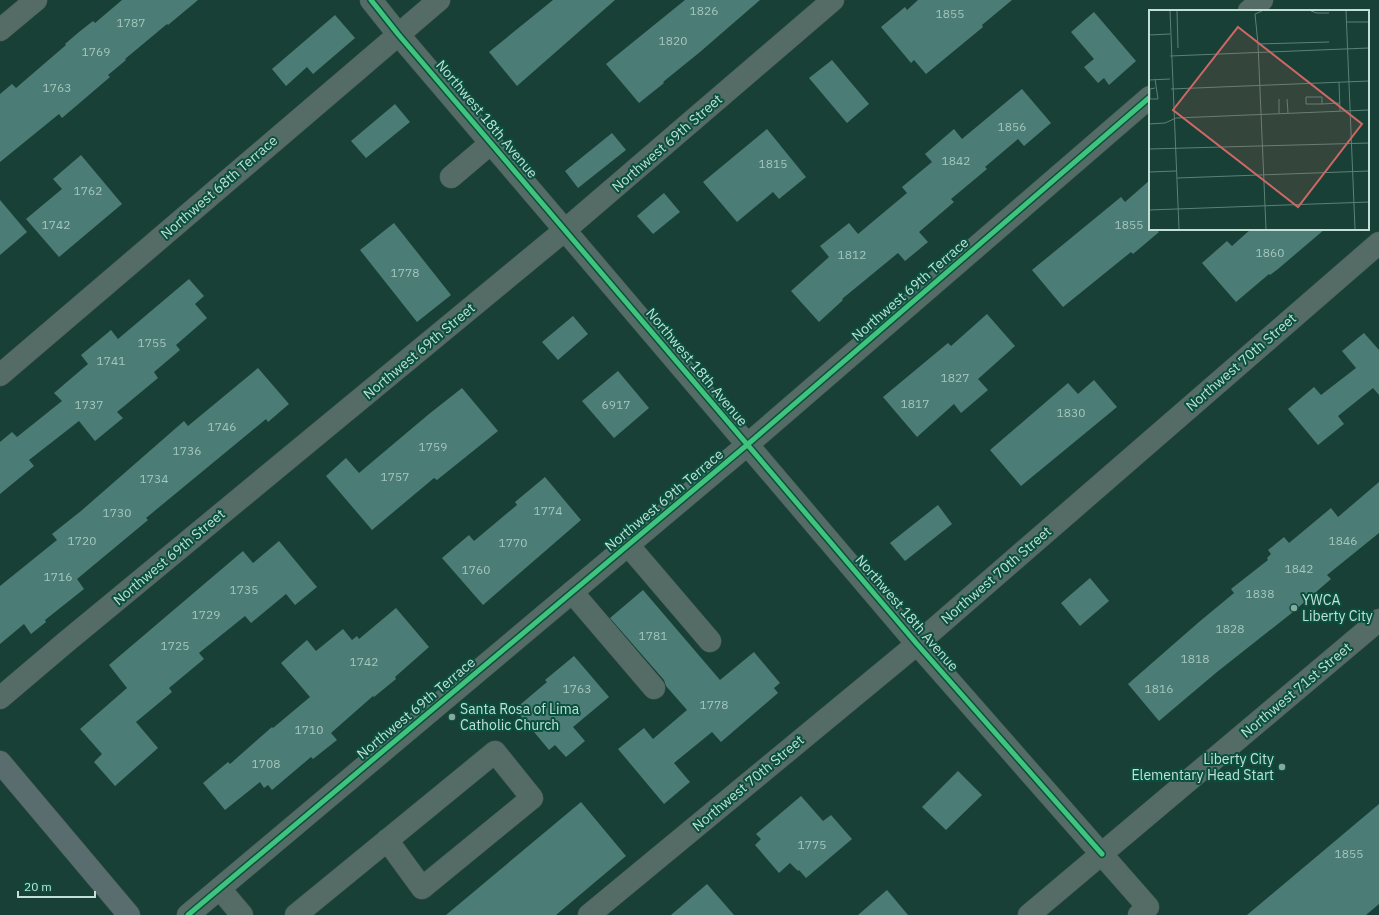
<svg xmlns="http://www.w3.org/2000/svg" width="1379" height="915" font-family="'IBM Plex Sans',sans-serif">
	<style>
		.building { fill: #4c7c76 }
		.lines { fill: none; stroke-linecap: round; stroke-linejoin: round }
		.minor-casing { stroke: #3f5a52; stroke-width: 23 }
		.major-casing { stroke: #3f5a52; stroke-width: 23 }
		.minor { stroke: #546c65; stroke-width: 22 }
		.major { stroke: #5a6d6e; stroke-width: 22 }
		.cycleway-casing { stroke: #09503e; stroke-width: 8 }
		.cycleway { stroke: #40c37c; stroke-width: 5 }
		.poi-dot { fill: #87a89d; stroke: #09503e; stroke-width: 1.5 }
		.labels { text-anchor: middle; stroke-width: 4; stroke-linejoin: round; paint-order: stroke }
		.number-label { font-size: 12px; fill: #a4c7bd }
		.street-label { font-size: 14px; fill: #c2e0d5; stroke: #09503e }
		.poi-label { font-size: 14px; fill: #c2e0d5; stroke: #09503e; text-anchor: start }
		.inset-road { fill: none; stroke: #5d8076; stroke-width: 1 }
		.view { fill: #cf6865; fill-opacity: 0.15; stroke: #cf6865; stroke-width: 2 }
		.inset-edge { fill: none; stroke: #c2e0d5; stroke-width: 2 }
	</style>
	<rect width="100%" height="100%" fill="#194036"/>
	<!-- building -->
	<g class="building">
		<polygon points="122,0 198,0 168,25 167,24 125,59 126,60 108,75 110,77 62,118 59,114 0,162 0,94 12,84 16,88 66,45 65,44 79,32 93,21 95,23"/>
		<polygon points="553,0 615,0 517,86 489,52"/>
		<polygon points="685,0 760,0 700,52 663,82 664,83 639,103 606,64"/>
		<polygon points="918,0 1012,0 982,25 983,27 926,74 914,60 911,63 881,27 905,7 907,10"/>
		<polygon points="1094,12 1136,61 1109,85 1104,78 1098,83 1084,67 1094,59 1071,32"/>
		<polygon points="335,15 355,38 313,74 307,67 286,86 272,69"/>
		<polygon points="832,60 869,104 847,123 809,78"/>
		<polygon points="1022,89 1051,123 1024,146 1018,139 985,167 987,169 951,199 954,202 919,232 928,242 905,261 898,253 842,299 843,300 819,322 791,291 829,257 820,246 849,223 858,234 907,193 902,187 932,162 925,154 954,129 962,139"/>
		<polygon points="395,104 410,122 366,158 351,141"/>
		<polygon points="767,129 806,177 779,199 773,192 737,222 703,182"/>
		<polygon points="612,133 626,150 578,188 565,171"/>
		<polygon points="81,155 122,204 59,257 26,219 62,189 53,179"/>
		<polygon points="1150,180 1150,229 1156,229 1159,232 1133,254 1131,252 1063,307 1032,270 1121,197 1125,202"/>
		<polygon points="664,193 680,212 653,234 637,216"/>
		<polygon points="0,200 27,232 0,255"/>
		<polygon points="394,223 451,295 417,322 360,250"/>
		<polygon points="1251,229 1325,229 1278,269 1270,275 1269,274 1236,302 1202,263 1227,241 1232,246"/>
		<polygon points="189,279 204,296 195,304 207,318 176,345 180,350 154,372 158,378 117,412 123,418 95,441 79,421 29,460 34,466 0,494 0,442 12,432 17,437 62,401 54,393 88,364 81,355 111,330 118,339"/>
		<polygon points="987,314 1015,346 978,379 988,390 961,413 954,404 917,437 883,397 948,343 951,346"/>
		<polygon points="573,316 588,334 558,360 542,342"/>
		<polygon points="1364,333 1379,350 1379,395 1373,388 1338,416 1344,424 1318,445 1288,409 1314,387 1321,395 1356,368 1342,351"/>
		<polygon points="258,368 289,404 268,422 266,419 146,518 148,520 77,579 84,589 45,620 46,622 31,634 24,624 0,644 0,586 57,540 52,534 81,511 184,421 188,426"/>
		<polygon points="618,371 649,408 614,438 582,401"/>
		<polygon points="1094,380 1117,407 1021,486 990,450 1068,383 1078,394"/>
		<polygon points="462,388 498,431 437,480 434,478 372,530 326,476 346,458 359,473 429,414"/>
		<polygon points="545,477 581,520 483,605 442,558 469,535 474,541 517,505 515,502"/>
		<polygon points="1379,482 1379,533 1327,575 1331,579 1293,612 1217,672 1159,721 1128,684 1199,622 1234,593 1231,589 1268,560 1267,558 1271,554 1268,550 1284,537 1289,543 1331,508 1338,517"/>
		<polygon points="938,505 952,524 905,561 890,543"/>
		<polygon points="279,541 317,587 295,605 286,594 251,623 245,616 199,653 204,659 169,688 172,692 136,722 158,748 115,786 94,762 102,754 80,729 127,688 109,665 243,551 253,563"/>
		<polygon points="1090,578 1109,601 1080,626 1061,603"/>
		<polygon points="643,590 720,680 754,652 780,683 774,688 778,693 721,742 712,732 674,763 690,782 664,804 618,749 644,728 653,739 687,710 666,686 664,680 610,618"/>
		<polygon points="396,608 429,647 395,677 396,679 374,697 373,696 331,733 337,740 313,759 311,757 272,790 268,785 264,788 260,782 225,810 203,783 228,762 230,764 272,727 273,728 310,697 281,663 307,640 316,651 343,629 352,640 357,636 359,639"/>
		<polygon points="574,656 609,697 573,727 585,741 566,757 555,745 549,750 515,709 547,682 545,680"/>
		<polygon points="958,771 982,795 946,830 922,807"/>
		<polygon points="801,796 823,821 831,815 852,839 806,878 799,870 798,871 790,863 779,873 755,845 761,839 756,834"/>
		<polygon points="581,802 626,856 556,915 446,915"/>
		<polygon points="1379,804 1379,904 1366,915 1247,915"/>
		<polygon points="707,884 734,915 671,915"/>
		<polygon points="887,890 908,915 858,915"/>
	</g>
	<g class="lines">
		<!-- minor casing -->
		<g class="minor-casing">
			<g id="minor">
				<polyline points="371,0 398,34 917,644 1148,907 1139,915"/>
				<polyline points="1249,11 1262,0"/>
				<polyline points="0,30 36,0"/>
				<polyline points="451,177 491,143"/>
				<polyline points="0,375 439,0"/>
				<polyline points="628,545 710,641"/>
				<polyline points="572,592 654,688"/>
				<polyline points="0,698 66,642 565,230 833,0"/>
				<polyline points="220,889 242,915"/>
				<polyline points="188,915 747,445 1150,97"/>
				<polyline points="296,915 495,752 532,798 422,888 387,840"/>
				<polyline points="589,915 917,644 1379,243"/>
				<polyline points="1029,915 1379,620"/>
			</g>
		</g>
		<!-- major casing -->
		<g class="major-casing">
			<polyline id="major" points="0,762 129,915"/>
		</g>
		<!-- minor -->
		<use href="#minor" class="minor"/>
		<!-- major -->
		<use href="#major" class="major"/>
		<!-- cycleway casing -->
		<g class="cycleway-casing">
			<g id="cycleway">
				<polyline points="371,0 398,34 917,644 1102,854"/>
				<polyline points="188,915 747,445 1150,97"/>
			</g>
		</g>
		<!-- cycleway -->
		<use href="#cycleway" class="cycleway"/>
	</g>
	<!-- markers -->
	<g class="poi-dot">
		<circle cx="1294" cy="608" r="4"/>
		<circle cx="452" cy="717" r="4"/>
		<circle cx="1282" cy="767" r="4"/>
	</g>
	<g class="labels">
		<!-- number labels -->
		<g class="number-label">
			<text x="704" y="15">1826</text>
			<text x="950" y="18">1855</text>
			<text x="131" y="27">1787</text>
			<text x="673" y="45">1820</text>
			<text x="96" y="56">1769</text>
			<text x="57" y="92">1763</text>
			<text x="1012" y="131">1856</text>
			<text x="956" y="165">1842</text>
			<text x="773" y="168">1815</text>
			<text x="88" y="195">1762</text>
			<text x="56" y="229">1742</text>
			<text x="1129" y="229">1855</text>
			<text x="1270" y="257">1860</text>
			<text x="852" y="259">1812</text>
			<text x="405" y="277">1778</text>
			<text x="152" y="347">1755</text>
			<text x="111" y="365">1741</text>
			<text x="955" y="382">1827</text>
			<text x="915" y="408">1817</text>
			<text x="89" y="409">1737</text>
			<text x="616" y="409">6917</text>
			<text x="1071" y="417">1830</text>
			<text x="222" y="431">1746</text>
			<text x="433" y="451">1759</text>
			<text x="187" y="455">1736</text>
			<text x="395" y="481">1757</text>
			<text x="154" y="483">1734</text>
			<text x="548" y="515">1774</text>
			<text x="117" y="517">1730</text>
			<text x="82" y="545">1720</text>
			<text x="1343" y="545">1846</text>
			<text x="513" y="547">1770</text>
			<text x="1299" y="573">1842</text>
			<text x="476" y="574">1760</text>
			<text x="58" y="581">1716</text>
			<text x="244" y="594">1735</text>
			<text x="1260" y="598">1838</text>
			<text x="206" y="619">1729</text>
			<text x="1230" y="633">1828</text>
			<text x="653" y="640">1781</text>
			<text x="175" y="650">1725</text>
			<text x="1195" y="663">1818</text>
			<text x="364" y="666">1742</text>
			<text x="577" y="693">1763</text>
			<text x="1159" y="693">1816</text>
			<text x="714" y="709">1778</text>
			<text x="309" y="734">1710</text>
			<text x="266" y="768">1708</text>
			<text x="812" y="849">1775</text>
			<text x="1349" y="858">1855</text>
		</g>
		<!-- street labels -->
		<g class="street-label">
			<text transform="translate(487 119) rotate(50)" y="5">Northwest 18th Avenue</text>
			<text transform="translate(667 143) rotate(-41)" y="5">Northwest 69th Street</text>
			<text transform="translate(219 187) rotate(-41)" y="5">Northwest 68th Terrace</text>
			<text transform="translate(910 289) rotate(-41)" y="5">Northwest 69th Terrace</text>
			<text transform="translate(419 351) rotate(-40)" y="5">Northwest 69th Street</text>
			<text transform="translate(1241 362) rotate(-41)" y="5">Northwest 70th Street</text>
			<text transform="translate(697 367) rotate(50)" y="5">Northwest 18th Avenue</text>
			<text transform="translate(664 500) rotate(-40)" y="5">Northwest 69th Terrace</text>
			<text transform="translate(169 557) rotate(-40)" y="5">Northwest 69th Street</text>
			<text transform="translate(996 575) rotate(-41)" y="5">Northwest 70th Street</text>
			<text transform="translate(907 613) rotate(49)" y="5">Northwest 18th Avenue</text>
			<text transform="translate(1296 690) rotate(-40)" y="5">Northwest 71st Street</text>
			<text transform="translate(416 708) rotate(-40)" y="5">Northwest 69th Terrace</text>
			<text transform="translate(748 783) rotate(-40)" y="5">Northwest 70th Street</text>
		</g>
		<!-- poi labels -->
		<g class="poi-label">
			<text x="1302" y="605">YWCA<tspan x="1302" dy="16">Liberty City</tspan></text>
			<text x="460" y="714">Santa Rosa of Lima<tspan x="460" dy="16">Catholic Church</tspan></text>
			<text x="1274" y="764" text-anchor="end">Liberty City<tspan x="1274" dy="16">Elementary Head Start</tspan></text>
		</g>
	</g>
	<!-- overview -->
	<g transform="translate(1149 10)">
		<rect width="220" height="220" fill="#194036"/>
		<path class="inset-road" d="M21,1L30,219M28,1L29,38M162,1L168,3H180M197,1L206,219M198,12H220V1M0,25L21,24M109,34L106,4L113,1M21,46L220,38M6,69L9,89H1V79L6,78M0,70L21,69M190,72L191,101M22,79L220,71M130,89V103M138,89L139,103M173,94V87H157V94H173L191,93M0,114L16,113L27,108L220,100M0,139L220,133M0,162L27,161M28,168L220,161M0,200L220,192M117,219L109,34L180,32"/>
		<path class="view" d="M89,17L213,114L149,197L24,100Z"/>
		<rect width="220" height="220" class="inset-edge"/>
	</g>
	<!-- scale -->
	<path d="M18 891v6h77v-6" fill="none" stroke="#c2e0d5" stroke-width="2"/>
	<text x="24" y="891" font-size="12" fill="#c2e0d5" stroke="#09503e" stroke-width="3" paint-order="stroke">20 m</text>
</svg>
